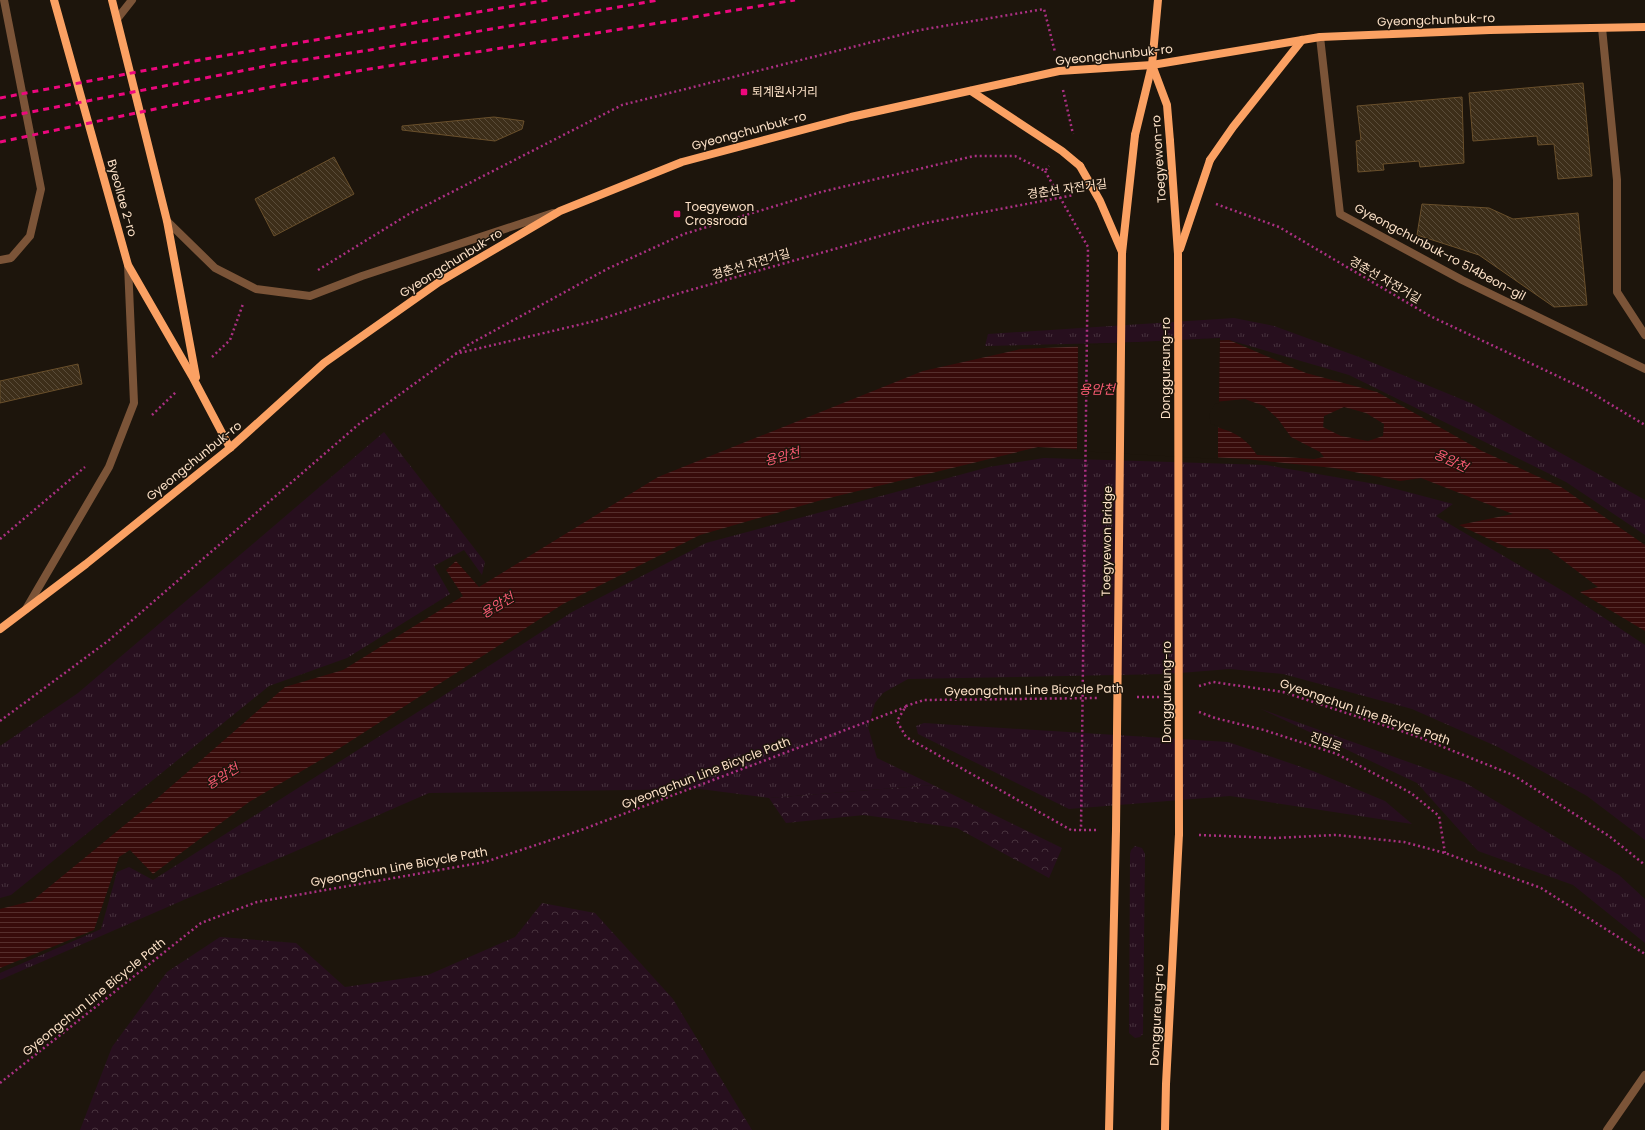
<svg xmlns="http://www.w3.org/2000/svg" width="1645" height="1130" font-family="Poppins,'Noto Sans KR',sans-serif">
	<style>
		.grass { fill: url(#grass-tufts) }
		.forest { fill: url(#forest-crowns) }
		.water { fill: url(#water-rules); fill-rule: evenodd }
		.pier { fill: #1d150c }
		.building { fill: url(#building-back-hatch); stroke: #694f2b }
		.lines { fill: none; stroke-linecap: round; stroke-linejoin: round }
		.path { stroke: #ab3083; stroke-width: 2.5; stroke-dasharray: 2 3; stroke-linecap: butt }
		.lane { stroke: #7b5438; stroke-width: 8 }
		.street { stroke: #7b5438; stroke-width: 8 }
		.secondary { stroke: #fba163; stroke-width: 8 }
		.rail { stroke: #ec077d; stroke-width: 3; stroke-dasharray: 6 5; stroke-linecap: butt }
		.path-bridge { stroke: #ab3083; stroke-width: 2.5; stroke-dasharray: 2 3; stroke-linecap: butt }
		.secondary-bridge { stroke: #fba163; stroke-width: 8 }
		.poi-dot { fill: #ec077d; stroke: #1d150c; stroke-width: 1.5 }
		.labels { text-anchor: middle; stroke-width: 3; stroke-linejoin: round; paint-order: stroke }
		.street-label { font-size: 12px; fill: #fee3c9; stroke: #1d150c }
		.poi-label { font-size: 12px; fill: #fee3c9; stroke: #1d150c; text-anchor: start }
		.water-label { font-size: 13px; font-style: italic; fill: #fa5b73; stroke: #1d150c }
	</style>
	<defs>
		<pattern id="grass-tufts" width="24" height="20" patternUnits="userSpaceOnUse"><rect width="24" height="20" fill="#270f1e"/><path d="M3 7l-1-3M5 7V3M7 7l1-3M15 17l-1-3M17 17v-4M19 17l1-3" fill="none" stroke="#47323d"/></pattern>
		<pattern id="forest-crowns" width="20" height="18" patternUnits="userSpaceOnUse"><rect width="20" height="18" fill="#270f1e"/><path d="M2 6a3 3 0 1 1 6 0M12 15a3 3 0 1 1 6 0" fill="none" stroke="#47323d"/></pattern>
		<pattern id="water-rules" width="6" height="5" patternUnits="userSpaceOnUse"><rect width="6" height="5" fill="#380b0a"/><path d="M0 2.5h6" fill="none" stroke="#562e2c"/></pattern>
		<pattern id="building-back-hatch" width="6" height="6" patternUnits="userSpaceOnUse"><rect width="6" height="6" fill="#3d2e19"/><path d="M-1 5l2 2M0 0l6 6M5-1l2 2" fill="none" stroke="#5a4c39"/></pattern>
	</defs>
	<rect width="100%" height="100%" fill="#1d150c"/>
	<!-- grass -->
	<g class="grass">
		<polygon points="1234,318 1274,326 1359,357 1473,404 1645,500 1645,535 1566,482 1349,375 1229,340 985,346 988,334"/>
		<polygon points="384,432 485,562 482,575 464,550 434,566 450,594 347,658 269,686 11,895 0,898 0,746 78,693"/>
		<polygon points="1044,458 1266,465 1381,485 1453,504 1436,516 1568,594 1645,645 1645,840 1587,796 1498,747 1412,709 1283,674 1230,669 1167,674 908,679 883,693 875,703 868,727 877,758 933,785 769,798 700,789 429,793 0,980 0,973 101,929 117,872 129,867 153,880 435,701 572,612 706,543 989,467"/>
		<polygon points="1261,709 1464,782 1619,875 1645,899 1645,943 1573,885 1478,851 1417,783"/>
		<polygon points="924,723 1228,742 1313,771 1385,801 1412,824 1230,796 1069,809 918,734 916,726"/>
		<polygon points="1135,846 1142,848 1145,854 1143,1034 1140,1037 1135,1038 1129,1033 1130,854 1131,850"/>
	</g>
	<!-- forest -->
	<g class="forest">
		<polygon points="933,785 1062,848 1049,878 957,828 864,815 786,823 769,798"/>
		<polygon points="542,903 595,913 673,999 752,1130 80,1130 112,1047 167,972 220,937 296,943 345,987 428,975 515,937"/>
	</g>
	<!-- water -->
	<path class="water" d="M1229,340L1306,373L1377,392L1482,451L1561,487L1645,545V631L1580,592L1598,587L1548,549L1508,548L1459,525L1513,514L1421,478L1400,481L1334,468L1246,459L1038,447L825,499L700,535L563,604L329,755L249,802L153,874L130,850L119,857L94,930L0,968V909L32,901L160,796L285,687L343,670L463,596L446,570L456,561L479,587L658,477L923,371L1021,349ZM1245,399L1264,406L1278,419L1291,437L1320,452L1324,457L1314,459L1257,455C1244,435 1231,431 1209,425L1207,413L1214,402ZM1344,407L1366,413L1384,424L1383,436L1368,441L1341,436L1323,427L1324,416Z"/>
	<!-- pier -->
	<polygon class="pier" points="1220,338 1219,403 1215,404 1209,414 1211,424 1218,426 1218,459 1077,451 1078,345"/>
	<!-- building -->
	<g class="building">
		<polygon points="1583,83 1592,176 1558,179 1554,144 1538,145 1537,136 1473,141 1469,93"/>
		<polygon points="1462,97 1464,163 1420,167 1419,161 1383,164 1384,170 1358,172 1356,141 1361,140 1357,106"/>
		<polygon points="494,117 524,121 522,129 495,141 402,130 402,126"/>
		<polygon points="334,157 354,194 274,236 255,199"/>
		<polygon points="1422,204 1489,208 1513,219 1578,213 1587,305 1554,307 1479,255 1417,235"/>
		<polygon points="78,364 82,384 0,403 0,381"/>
	</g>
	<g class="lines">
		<!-- path -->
		<g class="path">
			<polyline points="1063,90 1073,134"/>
			<polyline points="1216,204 1279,227 1430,316 1585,389 1645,425"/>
			<polyline points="318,270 409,214 622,105 920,30 1044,9 1055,52"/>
			<polyline points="455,354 595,321 680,293 926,223 1074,195"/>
			<polyline points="212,357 230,340 243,304"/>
			<polyline points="152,415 177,391"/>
			<polyline points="0,539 85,467"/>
			<polyline points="1199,686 1213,682 1283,692 1416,736 1513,775 1609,836 1645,865"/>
			<polyline points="1137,697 1160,697"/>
			<polyline points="1199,712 1215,718 1264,730 1337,754 1411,793 1439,816 1445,853"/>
			<polyline points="0,721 108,641 359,424 468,345 607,269 684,234 821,192 974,156 1015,156 1045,171 1049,166"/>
			<polyline points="1096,830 1071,830 906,737 897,721 906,706 924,700 1098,698"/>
			<polyline points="1199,835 1276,838 1336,835 1404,842 1445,853 1541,888 1645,954"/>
			<polyline points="0,1083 201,923 257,902 485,862 581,830 906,707"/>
		</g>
		<!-- lane -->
		<g class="lane">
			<polyline points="117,19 132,0"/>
			<polyline points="1320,37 1340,214 1462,280 1645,369"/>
			<polyline points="0,260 11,258 30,236 41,189 4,0"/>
			<polyline points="1607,1130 1645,1075"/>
		</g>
		<!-- street -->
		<g class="street">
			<polyline points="1602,28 1617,180 1617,292 1645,335"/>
			<polyline points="167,221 215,268 256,289 310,296 362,276 553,213"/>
			<polyline points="26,609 109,467 134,403 128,265"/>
		</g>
		<!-- secondary -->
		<g class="secondary">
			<polyline points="54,0 128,265 192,376 230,448"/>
			<polyline points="112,0 167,221 196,377"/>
			<polyline points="1152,65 1167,105 1170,141"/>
			<polyline points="971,91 1062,151 1080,166"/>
			<polyline points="1135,135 1152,65 1158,0"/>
			<polyline points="1210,160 1233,127 1302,40"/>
			<polyline points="0,629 86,564 230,448 324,363 439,282 560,211 682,162 851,117 1059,71 1152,65 1320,37 1490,30 1645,27"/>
			<polyline points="1109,1130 1116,830"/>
			<polyline points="1165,1130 1166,1084 1179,834"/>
		</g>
		<!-- rail -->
		<g class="rail">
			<polyline points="0,98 216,57 548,0"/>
			<polyline points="0,118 282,63 370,50 659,0"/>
			<polyline points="0,142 169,106 363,70 659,23 795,0"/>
		</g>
		<!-- path-bridge -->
		<polyline class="path-bridge" points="1045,171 1088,247 1081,830"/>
		<!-- secondary-bridge -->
		<g class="secondary-bridge">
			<polyline points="1170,141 1178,254 1179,834"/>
			<polyline points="1080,166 1100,201 1122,252"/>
			<polyline points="1180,249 1210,160"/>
			<polyline points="1116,830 1122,253 1135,135"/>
		</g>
	</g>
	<!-- markers -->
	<g class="poi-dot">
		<rect x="740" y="88" width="8" height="8" rx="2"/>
		<rect x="673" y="210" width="8" height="8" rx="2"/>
	</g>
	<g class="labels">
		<!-- street labels -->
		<g class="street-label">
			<text transform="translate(1436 20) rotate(-2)" y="4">Gyeongchunbuk-ro</text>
			<text transform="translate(1114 55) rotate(-6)" y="4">Gyeongchunbuk-ro</text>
			<text transform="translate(749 131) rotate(-15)" y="4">Gyeongchunbuk-ro</text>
			<text transform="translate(1159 159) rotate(-94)" y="4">Toegyewon-ro</text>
			<text transform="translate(1067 189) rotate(-8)" y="4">경춘선 자전거길</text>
			<text transform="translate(122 198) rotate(74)" y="4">Byeollae 2-ro</text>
			<text transform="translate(1440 252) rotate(28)" y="4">Gyeongchunbuk-ro 514beon-gil</text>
			<text transform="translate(451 263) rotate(-32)" y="4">Gyeongchunbuk-ro</text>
			<text transform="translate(751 264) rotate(-16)" y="4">경춘선 자전거길</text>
			<text transform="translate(1385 280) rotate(30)" y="4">경춘선 자전거길</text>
			<text transform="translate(1166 368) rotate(-90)" y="4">Donggureung-ro</text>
			<text transform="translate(194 461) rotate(-39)" y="4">Gyeongchunbuk-ro</text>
			<text transform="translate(1107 541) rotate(-89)" y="4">Toegyewon Bridge</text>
			<text transform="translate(1034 690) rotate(-1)" y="4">Gyeongchun Line Bicycle Path</text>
			<text transform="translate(1167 692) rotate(-90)" y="4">Donggureung-ro</text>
			<text transform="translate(1365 712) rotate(19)" y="4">Gyeongchun Line Bicycle Path</text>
			<text transform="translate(1326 742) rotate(21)" y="4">진입로</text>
			<text transform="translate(706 773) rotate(-21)" y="4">Gyeongchun Line Bicycle Path</text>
			<text transform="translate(399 867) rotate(-10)" y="4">Gyeongchun Line Bicycle Path</text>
			<text transform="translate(94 997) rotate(-39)" y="4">Gyeongchun Line Bicycle Path</text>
			<text transform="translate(1157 1015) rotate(-87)" y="4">Donggureung-ro</text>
		</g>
		<!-- poi labels -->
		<g class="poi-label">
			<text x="752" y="96">퇴계원사거리</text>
			<text x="685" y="211">Toegyewon<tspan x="685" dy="14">Crossroad</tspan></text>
		</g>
		<!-- water labels -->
		<g class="water-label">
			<text x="1097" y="394">용암천</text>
			<text transform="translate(782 456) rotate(-15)" y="5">용암천</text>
			<text transform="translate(1451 460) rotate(26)" y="5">용암천</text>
			<text transform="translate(497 605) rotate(-31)" y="5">용암천</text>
			<text transform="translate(222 776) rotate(-32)" y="5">용암천</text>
		</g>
	</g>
</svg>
